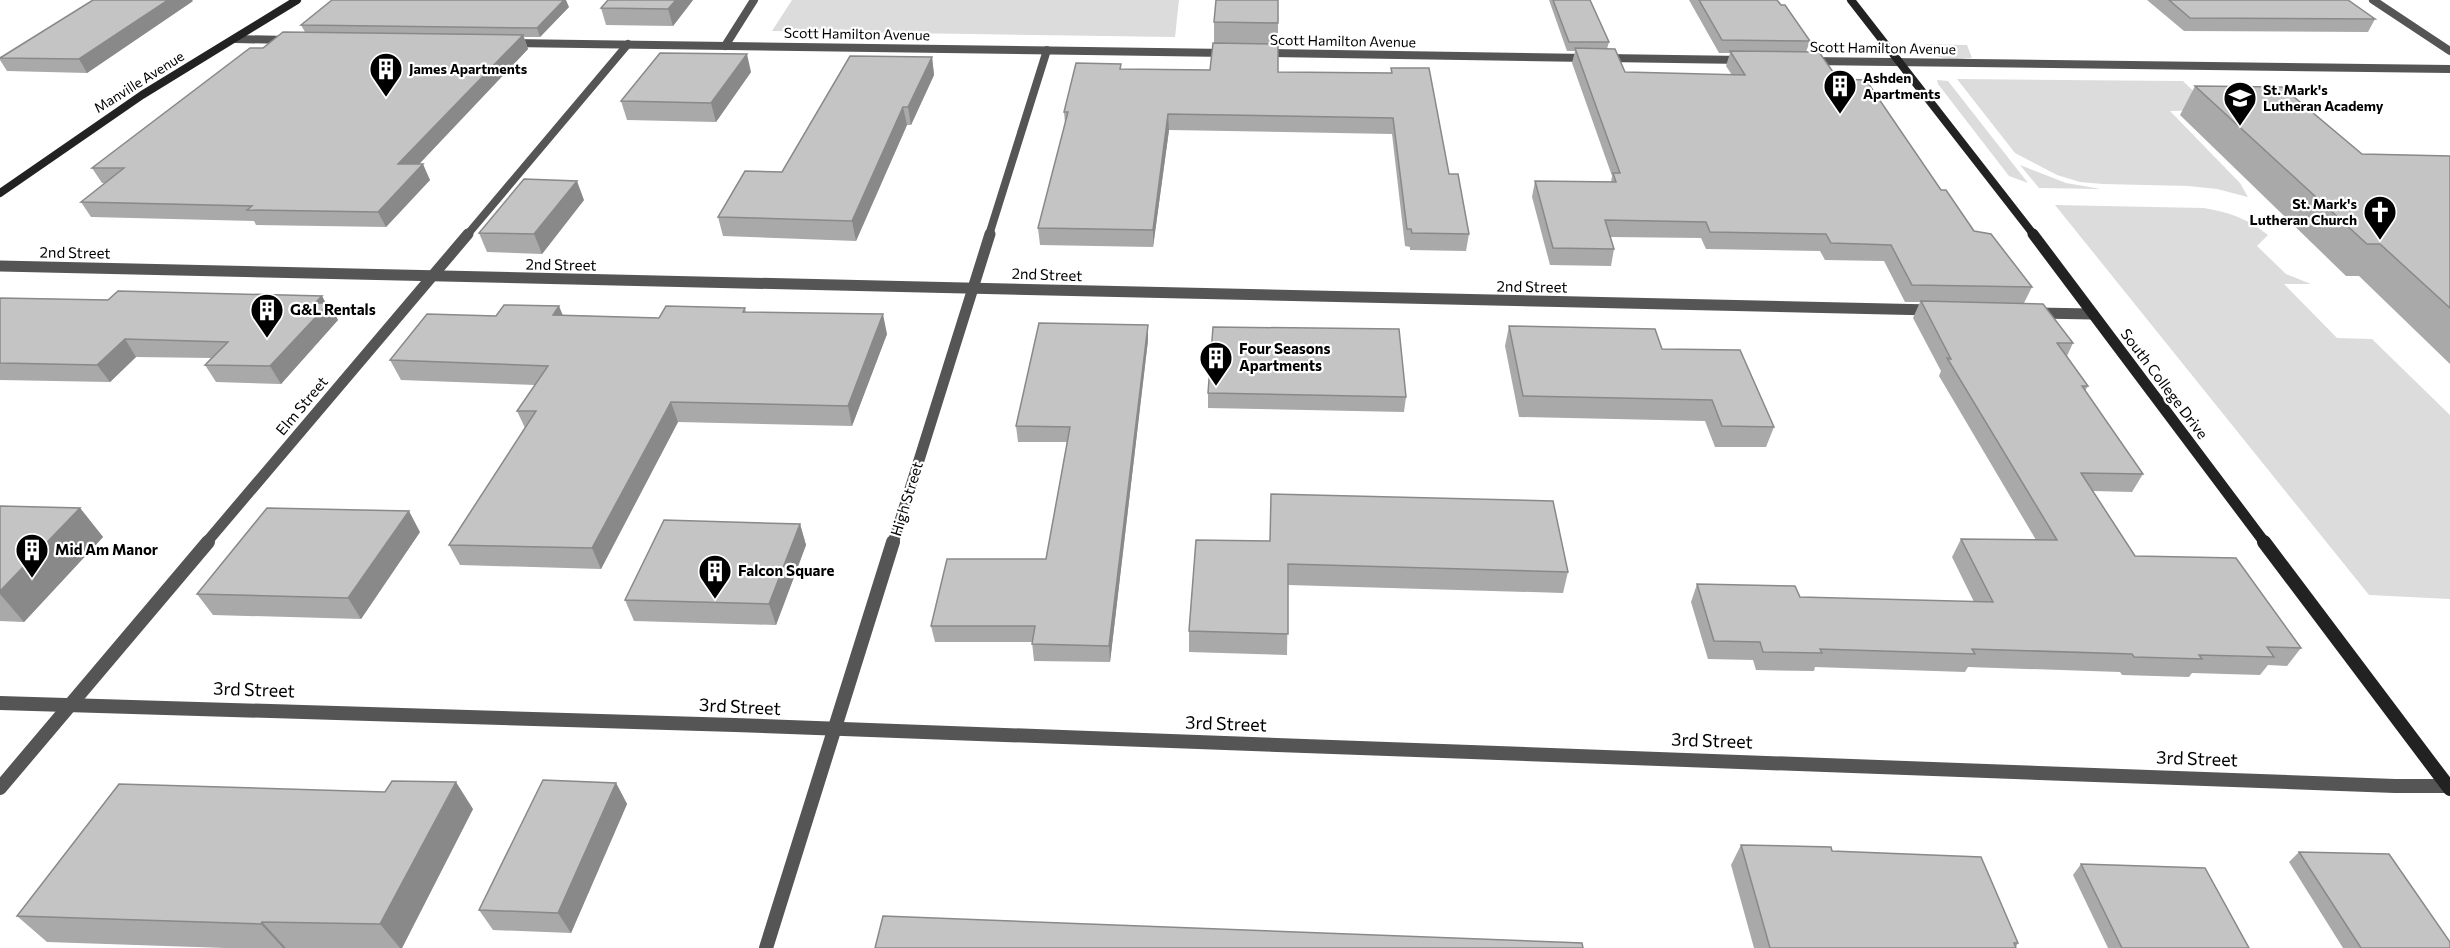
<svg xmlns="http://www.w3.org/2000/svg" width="2450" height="948" font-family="Commissioner,sans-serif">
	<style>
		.green { fill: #dcdcdc }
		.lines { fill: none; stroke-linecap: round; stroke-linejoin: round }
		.street-far2 { stroke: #555; stroke-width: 8 }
		.street-far1 { stroke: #555; stroke-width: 11 }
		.street { stroke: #555; stroke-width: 14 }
		.secondary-far2 { stroke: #222; stroke-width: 8 }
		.secondary-far1 { stroke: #222; stroke-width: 11 }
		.secondary { stroke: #222; stroke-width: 14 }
		.wall { fill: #a9a9a9 }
		.shaded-wall { fill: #898989 }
		.building { fill: #c4c4c4; stroke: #898989; stroke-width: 1.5 }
		.labels { text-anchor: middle; stroke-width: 4.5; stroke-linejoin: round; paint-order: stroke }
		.far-street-label { font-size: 14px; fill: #000; stroke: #fff }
		.far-poi-label { font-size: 14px; font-weight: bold; fill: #000; stroke: #fff; text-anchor: start }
		.street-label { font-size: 15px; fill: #000; stroke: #fff }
		.poi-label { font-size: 15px; font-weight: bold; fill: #000; stroke: #fff; text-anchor: start }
		.near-street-label { font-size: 18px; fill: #000; stroke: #fff }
	</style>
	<rect width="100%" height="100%" fill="#fff"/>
	<!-- green -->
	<g class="green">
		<polygon points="792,0 1179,0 1175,37 772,31"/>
		<path d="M1924,44L1967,45L1972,58C1950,59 1939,63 1924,44Z"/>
		<polygon points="1957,79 2183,81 2213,110 2170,111 2240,183 2248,197 2217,189 2188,186 2103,184 2080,182 2057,175 2015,153"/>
		<polygon points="1937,80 1948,81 2028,183 2009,176 1938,84"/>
		<polygon points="2020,165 2066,183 2101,189 2039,188"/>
		<path d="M2055,205L2204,208C2229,212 2248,219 2268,235L2257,246L2286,274L2311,284H2284L2337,338L2372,339L2450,415V599L2369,595Z"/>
	</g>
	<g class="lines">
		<!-- street-far2 -->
		<g class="street-far2">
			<polyline points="2373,0 2450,51"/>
			<polyline points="236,39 289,40"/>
			<polyline points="510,43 1228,53"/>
			<polyline points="725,46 754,0"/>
			<polyline points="1263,53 1588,58"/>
			<polyline points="1605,58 1744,60"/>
			<polyline points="1809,61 2450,69"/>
			<polyline points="467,235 628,44"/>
			<polyline points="989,235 1047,50"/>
		</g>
		<!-- street-far1 -->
		<g class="street-far1">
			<polyline points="0,266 1932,310"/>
			<polyline points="2037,313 2093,314"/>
			<polyline points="206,543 468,234"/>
			<polyline points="893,543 990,234"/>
		</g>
		<!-- street -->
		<g class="street">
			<polyline points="0,703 735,725 2395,786 2450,786"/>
			<polyline points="0,788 208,542"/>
			<polyline points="766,948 893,542"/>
		</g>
		<!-- secondary-far2 -->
		<g class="secondary-far2">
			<polyline points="1851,0 2034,235"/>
			<polyline points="0,193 142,95 297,0"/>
		</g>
		<!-- secondary-far1 -->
		<polyline class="secondary-far1" points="2033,234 2265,543"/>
		<!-- secondary -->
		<polyline class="secondary" points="2264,542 2450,789"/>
	</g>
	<!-- wall -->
	<g class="wall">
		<polygon points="693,0 673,26 606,25 601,8"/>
		<polygon points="1278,0 1278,72 1391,73 1391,68 1449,174 1469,234 1466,251 1410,250 1410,247 1405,246 1392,134 1169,130 1153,247 1040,245 1038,228 1065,123 1064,112 1121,69 1210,70 1214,43 1214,22"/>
		<polygon points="1549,0 1590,0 1609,42 1607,49 1625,72 1732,75 1726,66 1730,53 1719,53 1689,0 1777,0 1810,41 1806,52 1838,79 1941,190 1974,231 2032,287 2024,303 2073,343 2067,356 2088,386 2085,391 2143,474 2132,492 2093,491 2135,556 2301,648 2287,666 2268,665 2260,675 2192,673 2189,677 2122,675 2120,672 1968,667 1965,672 1815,667 1814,671 1756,670 1753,660 1708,659 1691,602 1697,584 1800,597 1974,602 1952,557 1961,539 2036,540 1939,376 1941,371 1913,318 1920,302 1905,302 1884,261 1825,260 1820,251 1706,249 1701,238 1610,237 1614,249 1611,266 1550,265 1532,197 1535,181 1611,182 1612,176 1572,63 1575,51 1567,51"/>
		<polygon points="2147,0 2348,0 2375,19 2368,32 2184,31"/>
		<polygon points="193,1 87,73 7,71 0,60 0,57"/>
		<polygon points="569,7 540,37 524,37 528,49 419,164 430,180 386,227 256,225 254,221 91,217 81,202 105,183 102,183 92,168 305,32 301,25"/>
		<polygon points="932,57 934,75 911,125 907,125 856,241 723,236 718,217 782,172"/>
		<polygon points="751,72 716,122 627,120 621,101"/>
		<polygon points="2195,86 2362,154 2450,156 2450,364 2359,276 2346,276 2180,115"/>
		<polygon points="584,200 542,254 487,252 479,233"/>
		<polygon points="0,298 329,303 338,320 281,384 216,382 205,365 211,358 136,357 110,382 0,380"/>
		<polygon points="745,308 746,312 887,334 852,426 678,422 601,569 460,565 449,545 525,428 517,411 535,385 401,380 390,360 496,316 563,315 659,318"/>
		<polygon points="1509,326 1662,349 1774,427 1766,447 1715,447 1705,421 1519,417 1505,346"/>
		<polygon points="1148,340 1110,662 1034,661 1032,642 935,642 931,626 1046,559 1067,442 1018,442 1016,426"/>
		<polygon points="1208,393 1406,397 1404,412 1208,408"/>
		<polygon points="0,506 80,508 103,537 24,622 0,621"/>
		<polygon points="800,524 806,545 776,625 634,621 625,600"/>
		<polygon points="420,532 361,619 213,615 197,594"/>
		<polygon points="1196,540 1568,572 1563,593 1288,585 1287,655 1189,652 1189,631"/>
		<polygon points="616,783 627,804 571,933 493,930 479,910"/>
		<polygon points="473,809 402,948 225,948 47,942 17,916"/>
		<polygon points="1741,845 1832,851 2018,943 2016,947 2016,948 1754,948 1731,865"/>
		<polygon points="2299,852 2450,948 2343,948 2289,862"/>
		<polygon points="2081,864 2249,948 2108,948 2073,875"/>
	</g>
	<!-- shaded-wall -->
	<g class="shaded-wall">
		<polygon points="168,0 192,0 193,1 87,73 79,59"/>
		<polygon points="564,0 566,0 569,7 540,37 537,28"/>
		<polygon points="676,0 693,0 673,26 668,9"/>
		<polygon points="523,35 528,49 405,179 398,164"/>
		<polygon points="747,54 751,72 716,122 711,103"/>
		<polygon points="932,57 934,75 911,125 908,107"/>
		<polygon points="903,107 907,125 856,241 852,221"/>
		<polygon points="1168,114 1169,130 1153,247 1153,230"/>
		<polygon points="423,164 430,180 386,227 378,212"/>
		<polygon points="577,181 584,200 542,254 534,234"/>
		<polygon points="322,296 327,305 329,303 338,320 281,384 270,366 315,303"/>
		<polygon points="559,306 567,325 553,315"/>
		<polygon points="883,314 887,334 852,426 848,406"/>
		<polygon points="1148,325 1148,340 1110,662 1109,646"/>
		<polygon points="125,339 136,357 110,382 97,365"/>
		<polygon points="671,402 678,422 601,569 592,548"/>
		<polygon points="80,508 103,537 24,622 0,594 0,591"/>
		<polygon points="409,511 420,532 361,619 348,598"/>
		<polygon points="800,524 806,545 776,625 769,604"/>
		<polygon points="456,782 473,809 402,948 400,948 380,924"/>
		<polygon points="616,783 627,804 571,933 558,913"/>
		<polygon points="262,922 286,948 283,948 261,924"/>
	</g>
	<!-- building -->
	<g class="building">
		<polygon points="93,0 168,0 79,59 0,58"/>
		<polygon points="332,0 564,0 537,28 301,25"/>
		<polygon points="608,0 676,0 668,9 601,8"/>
		<polygon points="1216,0 1278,0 1278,23 1214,22"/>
		<polygon points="1553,0 1590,0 1609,42 1569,42"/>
		<polygon points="1699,0 1777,0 1781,5 1785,5 1810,41 1722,40"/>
		<polygon points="2169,0 2348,0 2375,19 2190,18"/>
		<polygon points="283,32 523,35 398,164 423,164 378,212 247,210 252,206 81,202 124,168 92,168 250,48 263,48"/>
		<polygon points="1213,43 1278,44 1278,72 1392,73 1391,68 1429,68 1449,174 1458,174 1469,234 1412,233 1411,229 1407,229 1393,118 1168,114 1153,230 1038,228 1068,112 1064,112 1076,63 1121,64 1120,69 1210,70"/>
		<polygon points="1575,48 1615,49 1625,72 1745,75 1730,51 1819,52 1838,79 1866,80 1941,190 1946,190 1974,231 1991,234 2032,287 1912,285 1891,245 1831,243 1826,234 1710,232 1706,222 1605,220 1614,249 1553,248 1535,181 1616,182 1613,173 1620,173"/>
		<polygon points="660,53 747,54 711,103 621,101"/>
		<polygon points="850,56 932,57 908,107 903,107 852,221 718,217 745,171 782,172"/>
		<polygon points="2195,86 2282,87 2362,154 2450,156 2450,308 2380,244 2367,244"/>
		<polygon points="524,179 577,181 534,234 479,233"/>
		<polygon points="118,291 322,296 315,303 329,303 270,366 205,365 228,342 125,339 97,365 0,363 0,298 108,300"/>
		<polygon points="1921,301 2043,304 2073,343 2057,343 2088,386 2082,386 2143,474 2081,473 2135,556 2236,558 2301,648 2267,647 2274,657 2199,655 2202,659 2134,657 2132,654 1972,649 1975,654 1820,649 1822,653 1763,652 1760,642 1714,641 1697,584 1795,586 1800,597 1993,602 1961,539 2057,540 1947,358 1951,359"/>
		<polygon points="504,305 559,306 553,315 659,318 666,306 745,308 743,312 883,314 848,406 671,402 592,548 449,545 536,411 517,411 548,366 390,360 427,314 496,316"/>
		<polygon points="1039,323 1148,325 1109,646 1032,644 1035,626 931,626 947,559 1046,559 1070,427 1016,426"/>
		<polygon points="1509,326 1655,329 1662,349 1740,350 1774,427 1722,426 1712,400 1523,396"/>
		<polygon points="1213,327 1399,329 1406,397 1208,393"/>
		<polygon points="1271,494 1553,501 1568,572 1288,564 1288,634 1189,631 1196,540 1270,541"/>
		<polygon points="0,506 80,508 0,591"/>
		<polygon points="267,508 409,511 348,598 197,594"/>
		<polygon points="664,520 800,524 769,604 625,600"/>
		<polygon points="543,780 616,783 558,913 479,910"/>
		<polygon points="392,781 456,782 380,924 262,922 261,924 17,916 119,784 385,792"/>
		<polygon points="1741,845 1831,847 1832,851 1981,857 2018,943 2014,943 2016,948 1770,948"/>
		<polygon points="2299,852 2389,854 2450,942 2450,948 2361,948"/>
		<polygon points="2081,864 2205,868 2249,948 2122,948"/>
		<polygon points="883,916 1582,943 1583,948 875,948"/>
	</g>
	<!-- icons -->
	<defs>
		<g id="building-pin" transform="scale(1.725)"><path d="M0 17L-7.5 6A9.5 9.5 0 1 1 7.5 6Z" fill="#000" stroke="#fff"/><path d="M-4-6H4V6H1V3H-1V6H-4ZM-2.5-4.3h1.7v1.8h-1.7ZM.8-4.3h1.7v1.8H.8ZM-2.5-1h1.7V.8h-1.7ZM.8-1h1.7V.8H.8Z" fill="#fff"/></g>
		<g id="school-pin" transform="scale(1.725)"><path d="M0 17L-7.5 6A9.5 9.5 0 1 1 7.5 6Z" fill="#000" stroke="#fff"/><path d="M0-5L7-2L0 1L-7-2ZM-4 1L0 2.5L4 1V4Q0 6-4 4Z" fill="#fff"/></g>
		<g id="church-pin" transform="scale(1.725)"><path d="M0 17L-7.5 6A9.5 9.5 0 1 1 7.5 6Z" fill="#000" stroke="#fff"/><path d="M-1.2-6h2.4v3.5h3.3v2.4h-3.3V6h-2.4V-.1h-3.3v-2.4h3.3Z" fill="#fff"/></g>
	</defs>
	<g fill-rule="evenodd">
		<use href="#building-pin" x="386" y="69"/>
		<use href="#building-pin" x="1840" y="86"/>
		<use href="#school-pin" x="2240" y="98"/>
		<use href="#church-pin" x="2380" y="212"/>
		<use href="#building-pin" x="267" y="310"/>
		<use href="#building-pin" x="1216" y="358"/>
		<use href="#building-pin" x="32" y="550"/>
		<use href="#building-pin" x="715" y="571"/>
	</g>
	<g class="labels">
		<!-- far-street labels -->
		<g class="far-street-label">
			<text transform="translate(857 34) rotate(1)" y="5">Scott Hamilton Avenue</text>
			<text transform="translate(1343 41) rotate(1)" y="5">Scott Hamilton Avenue</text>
			<text transform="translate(1883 48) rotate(1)" y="5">Scott Hamilton Avenue</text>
			<text transform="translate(139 82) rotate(-32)" y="5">Manville Avenue</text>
		</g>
		<!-- far-poi labels -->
		<g class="far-poi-label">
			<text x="409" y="74">James Apartments</text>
			<text x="1863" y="83">Ashden<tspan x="1863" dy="16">Apartments</tspan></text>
			<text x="2263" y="95">St. Mark's<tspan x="2263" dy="16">Lutheran Academy</tspan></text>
			<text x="2357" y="209" text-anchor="end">St. Mark's<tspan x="2357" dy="16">Lutheran Church</tspan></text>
		</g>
		<!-- street labels -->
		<g class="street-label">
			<text transform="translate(75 253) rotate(1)" y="5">2nd Street</text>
			<text transform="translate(561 265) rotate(1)" y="5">2nd Street</text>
			<text transform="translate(1047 275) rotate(2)" y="5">2nd Street</text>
			<text transform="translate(1532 287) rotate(1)" y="5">2nd Street</text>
			<text transform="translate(2164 384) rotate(53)" y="5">South College Drive</text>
			<text transform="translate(302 406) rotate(-50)" y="5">Elm Street</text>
			<text transform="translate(907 499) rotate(-73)" y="5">High Street</text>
		</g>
		<!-- poi labels -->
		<g class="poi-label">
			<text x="290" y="315">G&amp;L Rentals</text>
			<text x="1239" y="354">Four Seasons<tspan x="1239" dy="17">Apartments</tspan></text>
			<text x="55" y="555">Mid Am Manor</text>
			<text x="738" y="576">Falcon Square</text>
		</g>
		<!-- near-street labels -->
		<g class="near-street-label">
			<text transform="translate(254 690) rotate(2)" y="6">3rd Street</text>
			<text transform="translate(740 707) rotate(3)" y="6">3rd Street</text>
			<text transform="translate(1226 724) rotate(2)" y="6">3rd Street</text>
			<text transform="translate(1712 741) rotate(2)" y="6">3rd Street</text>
			<text transform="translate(2197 759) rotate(2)" y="6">3rd Street</text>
		</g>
	</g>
</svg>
